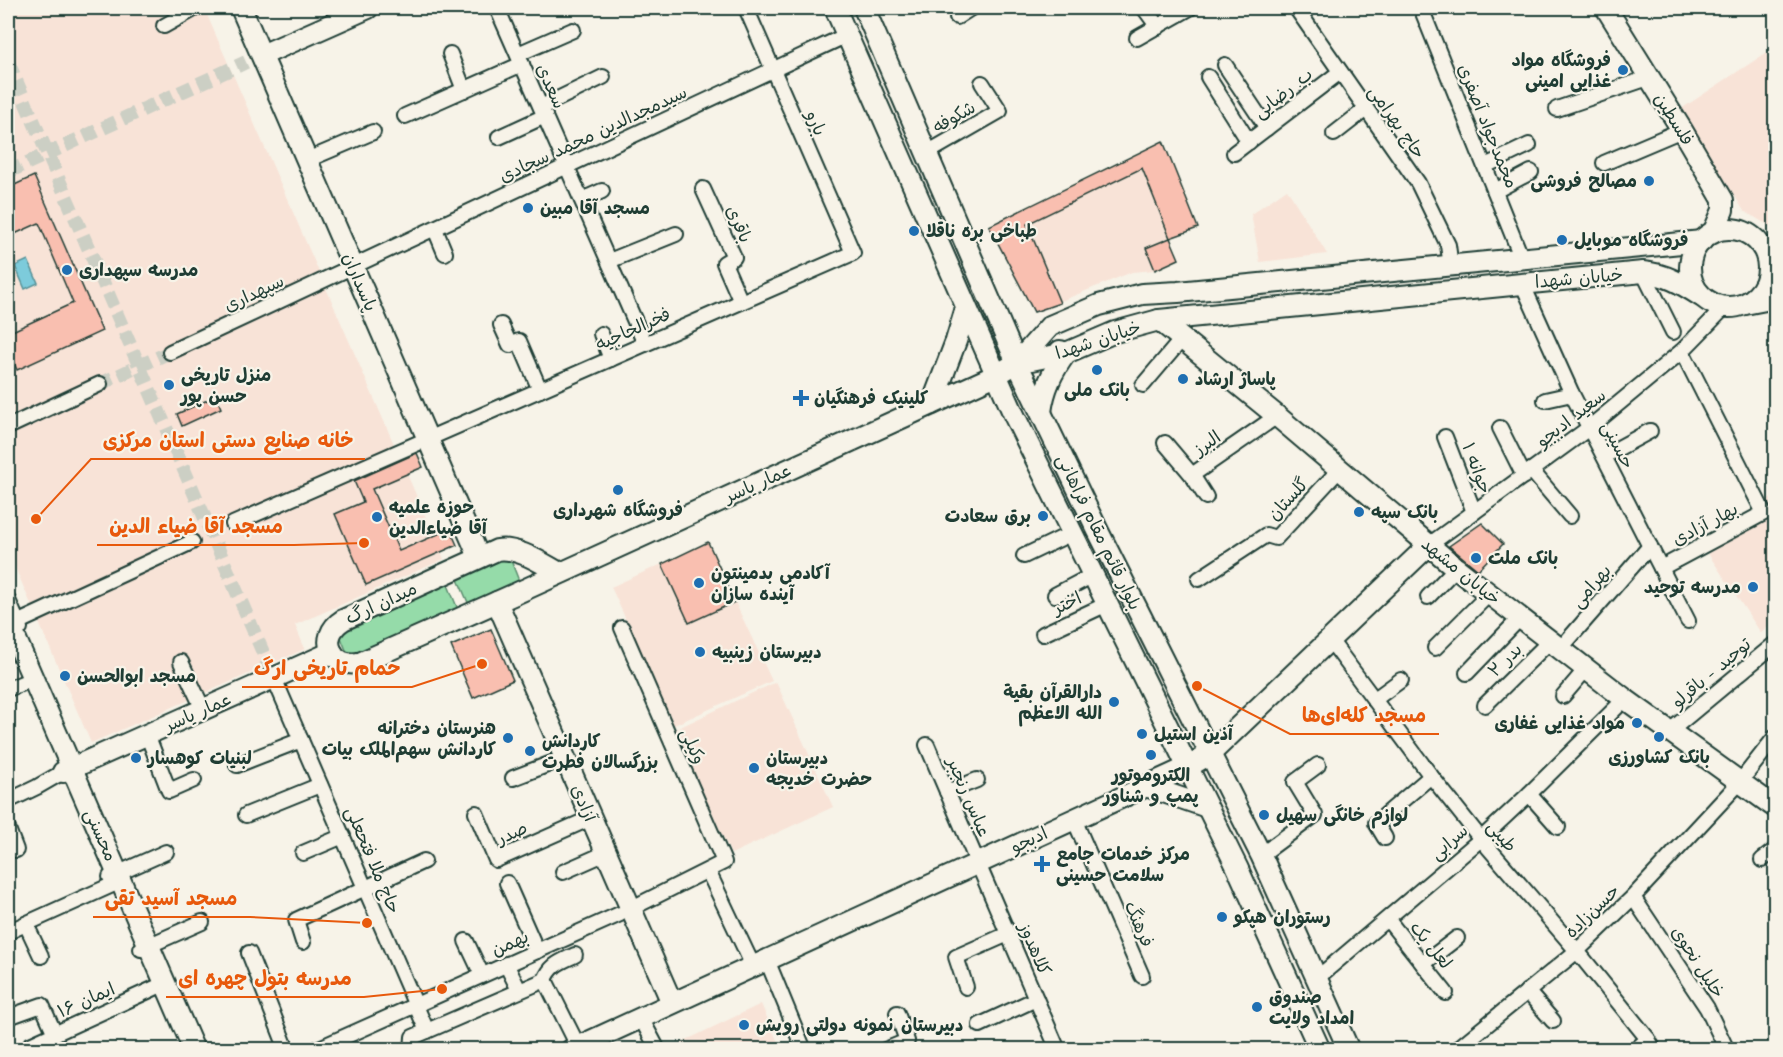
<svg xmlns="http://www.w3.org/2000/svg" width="1783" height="1057" font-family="'Comic Neue','Playpen Sans Arabic',sans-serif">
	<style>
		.built { fill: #f8e3d7 }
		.green { fill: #95dba9; stroke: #5a8c6e; stroke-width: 1.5 }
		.water { fill: #7dcbdb; stroke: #579298; stroke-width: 1.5 }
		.building { fill: #f9bfb0; stroke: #1f3d34; stroke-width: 1.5 }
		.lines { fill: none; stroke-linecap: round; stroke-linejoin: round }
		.street-tunnel { stroke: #cccfc4; stroke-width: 14; stroke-dasharray: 14 7; stroke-linecap: butt }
		.street-casing { stroke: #1f3d34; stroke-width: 18 }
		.secondary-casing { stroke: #1f3d34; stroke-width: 24 }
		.street { stroke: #f7f3e8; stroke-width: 14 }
		.secondary { stroke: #f7f3e8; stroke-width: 20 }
		.poi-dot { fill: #1f6fb2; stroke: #f7f3e8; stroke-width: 2 }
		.labels { text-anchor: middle; stroke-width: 4.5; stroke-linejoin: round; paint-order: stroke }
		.poi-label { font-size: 18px; font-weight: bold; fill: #1f3d34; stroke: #f7f3e8; text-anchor: start }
		.street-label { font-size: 18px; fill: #1f3d34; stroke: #f7f3e8 }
		.leader { fill: none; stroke: #e8590c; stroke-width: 2 }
		.callout-dot { fill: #e8590c; stroke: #f7f3e8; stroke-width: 2 }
		.callout-label { font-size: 20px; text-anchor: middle; font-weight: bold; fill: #e8590c; stroke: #f7f3e8; stroke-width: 4.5; stroke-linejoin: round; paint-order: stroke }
	</style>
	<rect width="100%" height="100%" fill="#f7f3e8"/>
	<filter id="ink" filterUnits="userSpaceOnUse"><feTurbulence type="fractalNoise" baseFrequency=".0167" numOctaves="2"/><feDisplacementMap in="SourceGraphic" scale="12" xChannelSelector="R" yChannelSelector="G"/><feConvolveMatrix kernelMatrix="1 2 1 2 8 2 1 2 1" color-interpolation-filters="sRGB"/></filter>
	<g filter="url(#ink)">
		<!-- built -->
		<g class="built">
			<polygon points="8,8 204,8 444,559 295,625 305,649 91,743 8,551"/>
			<polygon points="1775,47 1776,229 1775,229 1744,211 1681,109"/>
			<polygon points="1163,141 1198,228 1171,238 1179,259 1155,270 1132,272 1034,312 989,226"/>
			<polygon points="1287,189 1327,254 1260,262 1251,214"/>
			<polygon points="1775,495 1775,621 1761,633 1707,552 1771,516 1765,501"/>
			<polygon points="662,564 689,623 735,602 772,681 674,725 611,587"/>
			<polygon points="776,682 833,807 731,854 674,730"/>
			<polygon points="761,1004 781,1049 674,1049 676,1045"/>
		</g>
		<!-- green -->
		<g class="green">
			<polygon points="508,553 521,586 470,607 456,575"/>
			<polygon points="446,580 459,612 350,660 337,628"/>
		</g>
		<!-- water -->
		<polygon class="water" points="28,260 38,283 25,289 15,266"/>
		<!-- building -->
		<g class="building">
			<polygon points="1163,141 1198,228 1170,238 1142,168 1027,224 1060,303 1034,312 989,226"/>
			<polygon points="34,176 102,331 17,370 8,349 8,333 73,303 39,223 8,237 8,188"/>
			<polygon points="1170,238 1179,259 1155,270 1146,248"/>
			<polygon points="216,396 221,408 182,426 177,414"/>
			<polygon points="417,453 423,467 372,489 399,551 450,529 457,545 366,585 335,514 363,502 354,481"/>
			<polygon points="1482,523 1503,544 1478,570 1449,546"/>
			<polygon points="708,542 735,602 689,623 662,564"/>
			<polygon points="491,629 513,680 473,698 451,646"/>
		</g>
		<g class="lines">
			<!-- street-tunnel -->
			<g class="street-tunnel">
				<polyline points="8,62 274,678"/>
				<polyline points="8,172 246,62"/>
				<polyline points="100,384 170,352"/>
			</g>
			<!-- street casing -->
			<g class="street-casing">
				<g id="street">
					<polyline points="497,8 645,344"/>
					<polyline points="1144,8 1158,27"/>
					<polyline points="1296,8 1418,183 1448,245 1451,267"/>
					<polyline points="1421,8 1522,259"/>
					<polyline points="957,17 971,8"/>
					<polyline points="164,26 196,8"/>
					<polyline points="1137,38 1190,8"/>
					<polyline points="450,54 464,90"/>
					<polyline points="518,54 573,30"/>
					<polyline points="1225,65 1267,128"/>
					<polyline points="1208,77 1249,142"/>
					<polyline points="541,107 603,77"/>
					<polyline points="1557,109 1648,78"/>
					<polyline points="405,116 522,64"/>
					<polyline points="1334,134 1366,109"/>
					<polyline points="499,137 545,116"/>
					<polyline points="927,153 1000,111 982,83"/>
					<polyline points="1234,153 1340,72"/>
					<polyline points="307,160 373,132"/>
					<polyline points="1604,163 1682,130"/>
					<polyline points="1485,166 1529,145"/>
					<polyline points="703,189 734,257 724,263 741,302"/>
					<polyline points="1495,191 1531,172"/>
					<polyline points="582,200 602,191"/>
					<polyline points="435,229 445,253"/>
					<polyline points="609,261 676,234"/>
					<polyline points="1643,272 1673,332"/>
					<polyline points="1522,283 1572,394 1688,621"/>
					<polyline points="501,325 510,345 519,341 540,390"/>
					<polyline points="601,334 611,359"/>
					<polyline points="170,352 847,35"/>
					<polyline points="1143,385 1182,339"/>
					<polyline points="1545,400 1572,394"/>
					<polyline points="8,427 100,384"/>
					<polyline points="1500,428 1524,476"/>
					<polyline points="1445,437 1474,512"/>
					<polyline points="1165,443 1192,475 1277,416"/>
					<polyline points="1604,456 1650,431"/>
					<polyline points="1531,470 1570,516"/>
					<polyline points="1192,475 1206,497"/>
					<polyline points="233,524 853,253 746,8"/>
					<polyline points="1429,545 1589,428 1682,351 1725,307"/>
					<polyline points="1024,556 1072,533"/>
					<polyline points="1661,568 1764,513 1682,351"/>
					<polyline points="1199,579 1266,535 1276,538 1339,470"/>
					<polyline points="1055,595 1093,575"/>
					<polyline points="1428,597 1456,568"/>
					<polyline points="8,600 20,628"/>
					<polyline points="8,627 192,542"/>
					<polyline points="622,628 724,862 630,909"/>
					<polyline points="1043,634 1107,604"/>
					<polyline points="1330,640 1431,776 1481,839 1577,951 1648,1039 1654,1050"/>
					<polyline points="1435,648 1489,594"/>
					<polyline points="1560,649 1650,546"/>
					<polyline points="181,662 203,709"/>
					<polyline points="1467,673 1520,618"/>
					<polyline points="274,678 427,1031 413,1037 412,1050"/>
					<polyline points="8,689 25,682"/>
					<polyline points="1563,696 1586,669"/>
					<polyline points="1375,699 1401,680"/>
					<polyline points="1485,705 1550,641"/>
					<polyline points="1670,731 1776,643"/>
					<polyline points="147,734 169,791 194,780"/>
					<polyline points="927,745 1058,1050"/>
					<polyline points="237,765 301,740"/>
					<polyline points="513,778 565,758"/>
					<polyline points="947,792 977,780"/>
					<polyline points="1529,794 1558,827"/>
					<polyline points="8,801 37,787 63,772"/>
					<polyline points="476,813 496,860 591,818"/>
					<polyline points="246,815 320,785"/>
					<polyline points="1074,819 1142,976"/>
					<polyline points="8,829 16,850"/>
					<polyline points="1385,838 1376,823 1431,776"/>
					<polyline points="303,853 343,836"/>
					<polyline points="1261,855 1315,815 1295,782 1318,765"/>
					<polyline points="1762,860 1776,849"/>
					<polyline points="708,871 753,966"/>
					<polyline points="563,872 606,853"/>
					<polyline points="110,877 166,852"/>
					<polyline points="507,883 537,951"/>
					<polyline points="1633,897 1707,1008 1727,1050"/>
					<polyline points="1388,920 1446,993"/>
					<polyline points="26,924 41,956"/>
					<polyline points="10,931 112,885"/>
					<polyline points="466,941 482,975"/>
					<polyline points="303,942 296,920 424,861"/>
					<polyline points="141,949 202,922"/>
					<polyline points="249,953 287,1050"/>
					<polyline points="767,960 804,1050"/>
					<polyline points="506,964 519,990"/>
					<polyline points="1423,964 1457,938"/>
					<polyline points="1316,979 1481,839 1529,794 1625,699"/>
					<polyline points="545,980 578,1046"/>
					<path d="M545,980C551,964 561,962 575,955"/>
					<polyline points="966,987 956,957 1008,934"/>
					<polyline points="1527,991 1553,1021"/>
					<polyline points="14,1015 42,1005 55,1034"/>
					<polyline points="641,1018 658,1050"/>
					<polyline points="980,1025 1036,999"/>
					<polyline points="427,1031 545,980"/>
					<polyline points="30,1045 157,987"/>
					<polyline points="315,1050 620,914"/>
					<polyline points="885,1050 907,1041 897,1013"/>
					<polyline points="1456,1050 1577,951 1633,897 1740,782 1776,736"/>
					<polyline points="1635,1050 1648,1039"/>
				</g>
			</g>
			<!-- secondary casing -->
			<g class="secondary-casing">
				<g id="secondary">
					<polyline points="241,8 479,557"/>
					<polyline points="835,8 1014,415 1237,867 1320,1050"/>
					<polyline points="864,8 1017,363 1098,531 1261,855 1349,1050"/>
					<polyline points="1606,8 1682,130 1723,200 1723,210 1713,233"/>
					<polyline points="262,55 368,8"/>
					<circle cx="1729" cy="268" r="39"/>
					<polyline points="1745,304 1776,298"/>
					<polyline points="1159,320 1277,416 1456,568 1625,699 1776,808"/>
					<polyline points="1017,363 1050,326 1099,305 1142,294 1178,292 1702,241"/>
					<polyline points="932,404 956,341 966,308"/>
					<path d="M1041,412C1044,389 1052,372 1066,353L1060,351"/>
					<path d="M560,573C543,564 517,546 497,550L343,620C316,637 332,671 362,662L515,594L996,375L1017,363L1066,353L1115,332L1159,320L1643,272C1666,274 1682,284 1701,296"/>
					<polyline points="497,602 672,1003"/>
					<polyline points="8,621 194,1050"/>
					<polyline points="63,772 332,652"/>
					<polyline points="1146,786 1207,807"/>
					<polyline points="571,1050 1188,767 1210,754 1429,545"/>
				</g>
			</g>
			<!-- street -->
			<use href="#street" class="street"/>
			<!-- secondary -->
			<use href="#secondary" class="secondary"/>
		</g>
	</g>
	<!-- markers -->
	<g class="poi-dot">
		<circle cx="1623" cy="70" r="6"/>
		<circle cx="1649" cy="181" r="6"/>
		<circle cx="528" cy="208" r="6"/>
		<circle cx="914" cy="231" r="6"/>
		<circle cx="1562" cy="240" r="6"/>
		<circle cx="67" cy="270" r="6"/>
		<circle cx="1097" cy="370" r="6"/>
		<circle cx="1183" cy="379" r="6"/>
		<circle cx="169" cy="385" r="6"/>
		<path d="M798 389h6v6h6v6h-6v6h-6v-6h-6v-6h6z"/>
		<circle cx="618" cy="490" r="6"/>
		<circle cx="1359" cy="512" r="6"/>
		<circle cx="1043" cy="516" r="6"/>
		<circle cx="377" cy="517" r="6"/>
		<circle cx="1476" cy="558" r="6"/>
		<circle cx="699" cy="583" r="6"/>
		<circle cx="1753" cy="587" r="6"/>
		<circle cx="700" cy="652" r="6"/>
		<circle cx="65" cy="676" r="6"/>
		<circle cx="1114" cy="702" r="6"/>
		<circle cx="1637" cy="723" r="6"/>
		<circle cx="1142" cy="734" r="6"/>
		<circle cx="1659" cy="737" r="6"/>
		<circle cx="508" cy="738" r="6"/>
		<circle cx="530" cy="751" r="6"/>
		<circle cx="1151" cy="755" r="6"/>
		<circle cx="136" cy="758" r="6"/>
		<circle cx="754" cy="768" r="6"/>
		<circle cx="1264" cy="815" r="6"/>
		<path d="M1039 855h6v6h6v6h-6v6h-6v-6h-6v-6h6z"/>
		<circle cx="1222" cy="917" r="6"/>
		<circle cx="1257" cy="1007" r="6"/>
		<circle cx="744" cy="1025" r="6"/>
	</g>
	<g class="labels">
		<!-- poi labels -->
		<g class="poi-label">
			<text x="1611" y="66" text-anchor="end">فروشگاه مواد<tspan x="1611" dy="21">غذایی امینی</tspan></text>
			<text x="1637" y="187" text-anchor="end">مصالح فروشی</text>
			<text x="540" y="214">مسجد آقا مبین</text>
			<text x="926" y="237">طباخی بره ناقلا</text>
			<text x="1574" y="246">فروشگاه موبایل</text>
			<text x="79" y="276">مدرسه سپهداری</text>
			<text x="181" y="381">منزل تاریخی<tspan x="181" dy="21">حسن پور</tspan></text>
			<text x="1195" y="385">پاساژ ارشاد</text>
			<text x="1097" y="396" text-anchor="middle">بانک ملی</text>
			<text x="814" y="404">کلینیک فرهنگیان</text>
			<text x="389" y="513">حوزه علمیه<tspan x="389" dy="21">آقا ضیاءالدین</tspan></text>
			<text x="618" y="516" text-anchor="middle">فروشگاه شهرداری</text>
			<text x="1371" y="518">بانک سپه</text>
			<text x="1031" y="522" text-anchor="end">برق سعادت</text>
			<text x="1488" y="564">بانک ملت</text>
			<text x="711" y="579">آکادمی بدمینتون<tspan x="711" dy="21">آینده سازان</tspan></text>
			<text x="1741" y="593" text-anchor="end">مدرسه توحید</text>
			<text x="712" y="658">دبیرستان زینبیه</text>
			<text x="77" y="682">مسجد ابوالحسن</text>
			<text x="1102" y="698" text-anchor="end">دارالقرآن بقیة<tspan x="1102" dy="21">الله الاعظم</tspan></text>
			<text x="1625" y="729" text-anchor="end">مواد غذایی غفاری</text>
			<text x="496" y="734" text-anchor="end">هنرستان دخترانه<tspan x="496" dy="21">کاردانش سهم‌الملک بیات</tspan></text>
			<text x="1154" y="740">آذین استیل</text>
			<text x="542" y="747">کاردانش<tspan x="542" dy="21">بزرگسالان فطرت</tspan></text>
			<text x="1659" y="763" text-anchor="middle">بانک کشاورزی</text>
			<text x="148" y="764">لبنیات کوهسار</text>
			<text x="766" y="764">دبیرستان<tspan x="766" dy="21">حضرت خدیجه</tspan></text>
			<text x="1151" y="781" text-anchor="middle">الکتروموتور<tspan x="1151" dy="21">پمپ و شناور</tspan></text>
			<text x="1276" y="821">لوازم خانگی سهیل</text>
			<text x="1056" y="860">مرکز خدمات جامع<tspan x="1056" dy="21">سلامت حسینی</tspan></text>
			<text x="1234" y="923">رستوران هپکو</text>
			<text x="1269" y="1003">صندوق<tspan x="1269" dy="21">امداد ولایت</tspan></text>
			<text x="756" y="1031">دبیرستان نمونه دولتی رویش</text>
		</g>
		<!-- street labels -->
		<g class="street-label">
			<text transform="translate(551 86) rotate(66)" y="6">سعدی</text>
			<text transform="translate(1283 93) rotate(-38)" y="6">ب. رضایی</text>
			<text transform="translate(954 117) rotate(-30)" y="6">شکوفه</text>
			<text transform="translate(1674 119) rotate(58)" y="6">فلسطین</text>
			<text transform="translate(1397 122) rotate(55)" y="6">حاج بهرامی</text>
			<text transform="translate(816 123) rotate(66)" y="6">بارو</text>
			<text transform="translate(1488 126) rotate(68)" y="6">محمدجواد آصفری</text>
			<text transform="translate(593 134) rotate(-25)" y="6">سیدمجدالدین محمد سجادی</text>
			<text transform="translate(739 224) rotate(66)" y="6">باقری</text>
			<text transform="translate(1579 278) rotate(-5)" y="6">خیابان شهدا</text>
			<text transform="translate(360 282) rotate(67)" y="6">پاسداران</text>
			<text transform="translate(254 293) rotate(-25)" y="6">سپهداری</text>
			<text transform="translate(633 329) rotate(-24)" y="6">فخرالحاجیه</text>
			<text transform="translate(1098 340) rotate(-18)" y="6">خیابان شهدا</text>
			<text transform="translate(1571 418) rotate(-38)" y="6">سعید ادبجو</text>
			<text transform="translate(1207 443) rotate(-35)" y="6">البرز</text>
			<text transform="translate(1618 445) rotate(63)" y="6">حسینی</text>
			<text transform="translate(1477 468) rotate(69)" y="6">جوانه ۱</text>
			<text transform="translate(758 483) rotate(-24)" y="6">عمار یاسر</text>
			<text transform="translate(1288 499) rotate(-47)" y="6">گلستان</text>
			<text transform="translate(1705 524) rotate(-28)" y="6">بهار آزادی</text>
			<text transform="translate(1099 532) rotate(64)" y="6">بلوار قائم مقام فراهانی</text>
			<text transform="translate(1461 571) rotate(39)" y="6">خیابان مشهد</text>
			<text transform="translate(1591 586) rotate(-49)" y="6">بهرامی</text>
			<text transform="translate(381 603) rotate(-25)" y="6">میدان ارگ</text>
			<text transform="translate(1067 603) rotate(-25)" y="6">اختر</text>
			<text transform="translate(1505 660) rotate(-44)" y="6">بدر ۲</text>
			<text transform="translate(1711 673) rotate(-40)" y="6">توحید - باقرلو</text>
			<text transform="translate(198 712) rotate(-24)" y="6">عمار یاسر</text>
			<text transform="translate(693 746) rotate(66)" y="6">وکیلی</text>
			<text transform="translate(969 797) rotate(67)" y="6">عباس رنجبر</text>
			<text transform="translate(584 803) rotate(67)" y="6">آزادی</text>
			<text transform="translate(512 833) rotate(-24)" y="6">صدر</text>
			<text transform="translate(101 835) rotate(66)" y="6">محسنی</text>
			<text transform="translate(1502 836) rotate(50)" y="6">طیبی</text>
			<text transform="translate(1029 840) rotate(-25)" y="6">ادبجو</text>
			<text transform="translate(1449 842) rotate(-41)" y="6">سرابی</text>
			<text transform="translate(373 860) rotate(67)" y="6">حاج ملا فتحعلی</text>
			<text transform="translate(1592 911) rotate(-44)" y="6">حسن‌زاده</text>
			<text transform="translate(1139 924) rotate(67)" y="6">فرهنگ</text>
			<text transform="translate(510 943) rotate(-24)" y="6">بهمن</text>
			<text transform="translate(1431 945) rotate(51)" y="6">لعل یک</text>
			<text transform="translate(1035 949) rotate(67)" y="6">کلاهدوز</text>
			<text transform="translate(1698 962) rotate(57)" y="6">خلیل نحوی</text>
			<text transform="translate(86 1000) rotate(-24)" y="6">ایمان ۱۶</text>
		</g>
	</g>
	<!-- callouts -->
	<path class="leader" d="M36 519L91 459H365M364 543L294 545H97M482 664L412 687H242M1197 686L1290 734H1439M367 923L250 917H93M442 989L364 997H166"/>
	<g class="callout-dot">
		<circle cx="36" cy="519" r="6"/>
		<circle cx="364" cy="543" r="6"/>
		<circle cx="482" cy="664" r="6"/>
		<circle cx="1197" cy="686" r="6"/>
		<circle cx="367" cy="923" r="6"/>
		<circle cx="442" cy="989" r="6"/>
	</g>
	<g class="callout-label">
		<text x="228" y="447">خانه صنایع دستی استان مرکزی</text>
		<text x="196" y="533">مسجد آقا ضیاء الدین</text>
		<text x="327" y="675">حمام تاریخی ارگ</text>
		<text x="1364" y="722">مسجد کله‌ای‌ها</text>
		<text x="171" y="905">مسجد آسید تقی</text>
		<text x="265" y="985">مدرسه بتول چهره ای</text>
	</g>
	<!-- margin -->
	<rect width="1783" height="1057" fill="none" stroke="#f7f3e8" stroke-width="30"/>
	<rect x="15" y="15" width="1753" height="1027" fill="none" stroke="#1f3d34" stroke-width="2" filter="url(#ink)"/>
</svg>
